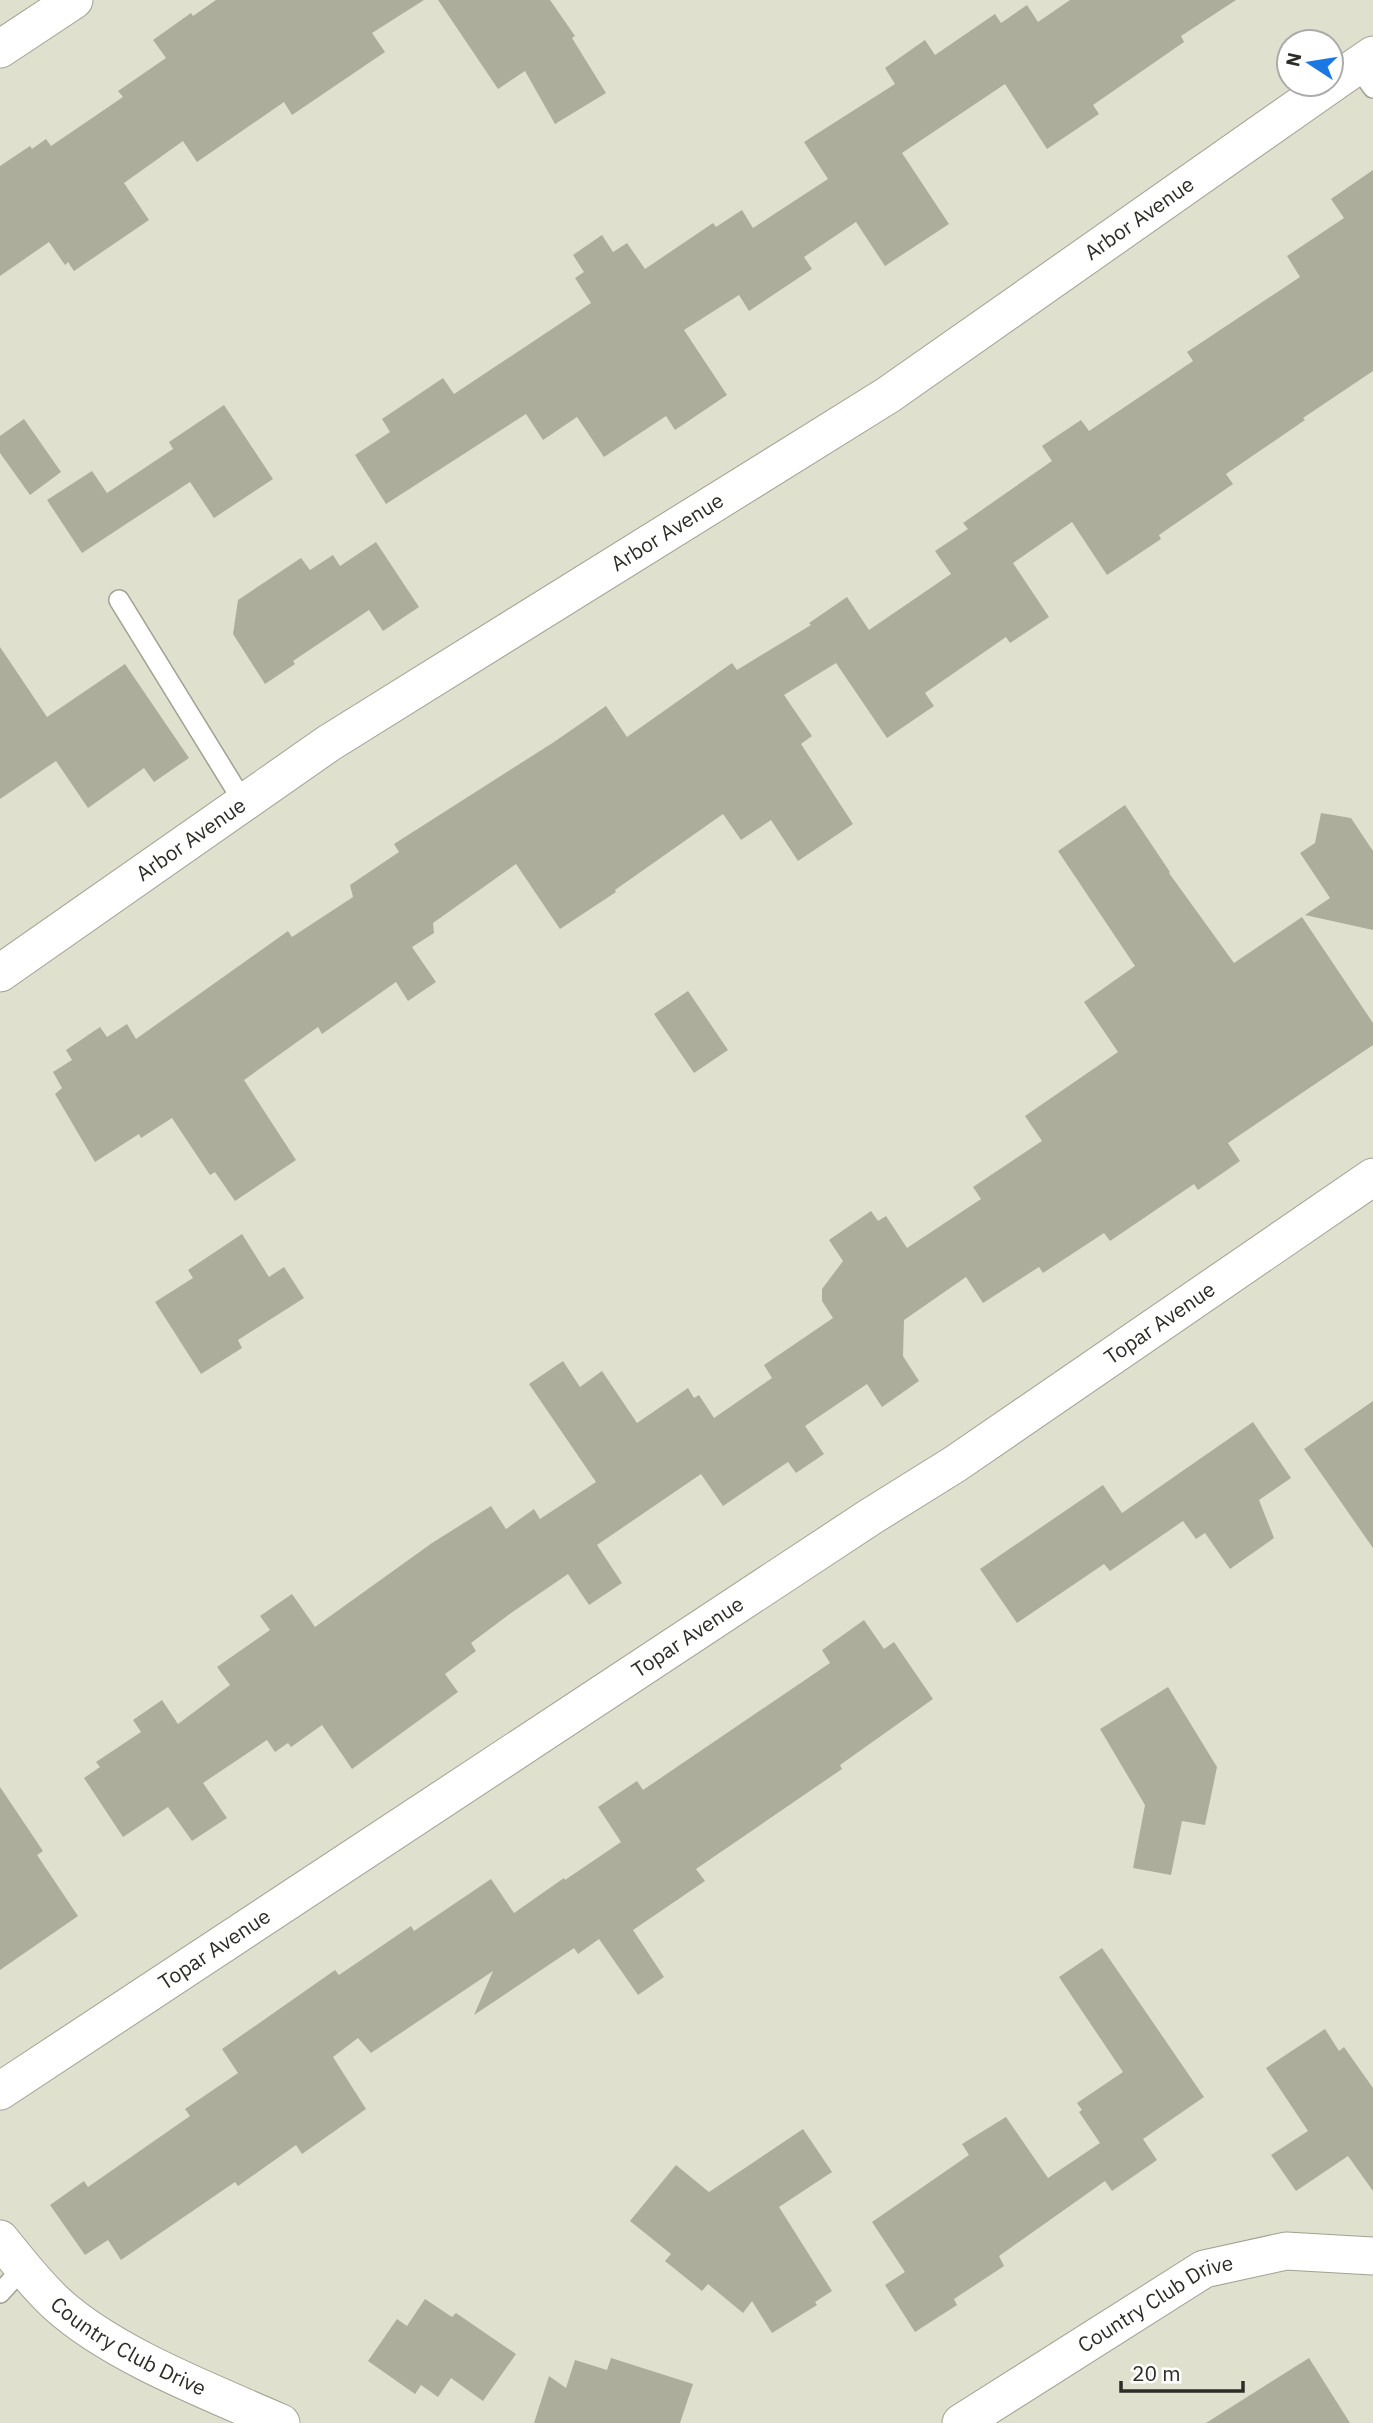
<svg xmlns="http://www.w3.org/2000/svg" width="1373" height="2423" font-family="'IBM Plex Sans',sans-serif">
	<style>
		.building { fill: #adad9c }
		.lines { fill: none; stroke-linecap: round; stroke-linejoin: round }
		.lane-casing { stroke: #a1a191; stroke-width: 22 }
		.street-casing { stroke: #a1a191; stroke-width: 39 }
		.lane { stroke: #fff; stroke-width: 19 }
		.street { stroke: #fff; stroke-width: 37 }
		.labels { text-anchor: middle; stroke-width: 5; stroke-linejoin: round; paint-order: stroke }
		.street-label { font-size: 21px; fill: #2d2d27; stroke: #fff }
	</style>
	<rect width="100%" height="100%" fill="#e0e0cf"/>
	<!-- building -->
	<g class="building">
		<polygon points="216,0 424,0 372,33 385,52 292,115 284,102 197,162 183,141 124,183 149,220 74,271 68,262 65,265 49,242 0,276 0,166 30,146 32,149 46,139 51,146 123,97 118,91 166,58 153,40 191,13 193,16"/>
		<polygon points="438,0 550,0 575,36 572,38 606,93 555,124 525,71 498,89"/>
		<polygon points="1070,0 1236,0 1181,36 1184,42 1093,105 1099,114 1047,149 1005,84 902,153 949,224 885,266 856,222 804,257 812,269 749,311 739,295 684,330 727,395 675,430 666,416 604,457 577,417 543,440 526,414 386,504 355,455 390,432 382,419 443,378 454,394 591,303 575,278 584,272 573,255 602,235 613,252 627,243 645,269 713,223 716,227 742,210 753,228 828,179 804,142 895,84 885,68 925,40 935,55 995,14 1001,23 1027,5 1038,22"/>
		<polygon points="1373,170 1373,371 1303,418 1305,420 1226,474 1233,484 1159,535 1161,539 1107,575 1072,522 1013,563 1049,617 1010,643 1006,637 925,693 934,706 887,738 836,663 784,695 812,736 801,744 853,824 798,861 771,820 741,840 723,814 615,890 616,892 560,929 516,864 433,923 434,933 412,947 436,982 408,1001 396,982 322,1034 318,1027 244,1080 296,1160 235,1201 215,1172 210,1175 172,1118 141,1138 139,1134 95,1162 55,1094 62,1088 53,1072 72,1060 66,1050 100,1027 107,1037 127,1024 136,1039 288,931 292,937 353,897 350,885 399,852 394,844 554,742 606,706 627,737 732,663 737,670 811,625 809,623 847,597 869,630 951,574 935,551 968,529 963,523 1052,461 1042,446 1081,420 1089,431 1193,361 1187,352 1300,277 1287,256 1344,218 1331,199"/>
		<polygon points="224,405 273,479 214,518 190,482 82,553 47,500 92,471 107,493 173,449 169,442"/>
		<polygon points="24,419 61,472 30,495 0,453 0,436"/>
		<polygon points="376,542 419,607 383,631 369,610 293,661 295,664 265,684 233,634 238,600 301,558 310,570 333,555 340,566"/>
		<polygon points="0,647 47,717 125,664 189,758 154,782 144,768 88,808 56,761 0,799"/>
		<polygon points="1125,805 1170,872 1169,873 1234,963 1302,917 1373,1023 1373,1045 1228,1143 1240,1161 1198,1190 1194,1184 1110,1241 1104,1233 1043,1273 1039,1267 983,1303 966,1277 904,1320 903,1356 919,1381 882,1407 867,1384 805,1426 824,1454 796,1473 788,1462 723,1506 701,1474 597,1545 622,1583 589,1605 568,1574 511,1613 471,1643 476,1651 445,1674 458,1692 352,1769 322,1725 291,1747 288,1743 275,1752 267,1740 203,1783 227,1818 192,1841 168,1807 123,1837 84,1778 100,1767 96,1762 141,1732 133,1720 162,1700 178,1724 230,1685 217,1667 270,1630 260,1616 292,1594 315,1627 432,1543 491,1506 506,1529 534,1509 540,1519 596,1482 529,1384 563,1361 580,1387 602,1371 637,1423 688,1388 694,1398 699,1395 714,1418 772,1378 764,1365 833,1318 822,1301 822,1289 843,1261 829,1240 871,1211 878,1221 886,1216 907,1248 981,1199 973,1187 1042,1141 1025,1116 1118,1052 1084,1002 1135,966 1058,851"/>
		<polygon points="1321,813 1351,818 1373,851 1373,930 1305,915 1330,898 1300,853 1315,843"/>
		<polygon points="688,991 728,1050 694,1073 654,1014"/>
		<polygon points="242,1234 269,1277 284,1267 304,1298 238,1340 242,1348 201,1374 155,1302 193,1278 188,1270"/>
		<polygon points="1373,1401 1373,1548 1304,1449"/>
		<polygon points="1253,1422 1291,1478 1259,1500 1274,1538 1230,1569 1205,1533 1196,1539 1183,1521 1110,1571 1104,1564 1017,1623 980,1569 1103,1485 1122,1513"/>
		<polygon points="864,1620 884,1649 894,1642 933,1699 840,1765 842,1769 696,1869 705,1881 633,1930 664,1977 638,1995 599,1939 578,1954 574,1948 474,2015 493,1971 371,2053 358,2038 333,2057 366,2109 302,2154 296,2145 238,2186 235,2182 121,2260 108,2240 85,2255 50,2205 84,2181 88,2187 190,2116 185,2109 238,2073 222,2049 335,1970 339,1975 411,1926 414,1931 491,1879 514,1913 564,1878 565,1880 621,1842 598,1807 637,1781 643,1790 830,1663 822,1650"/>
		<polygon points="1168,1687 1217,1767 1205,1825 1182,1821 1171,1875 1133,1868 1145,1805 1100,1729"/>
		<polygon points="0,1787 43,1851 37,1855 78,1916 0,1970"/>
		<polygon points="1102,1948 1204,2097 1143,2139 1157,2160 1112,2191 1105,2181 999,2256 1004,2266 954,2299 957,2305 915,2332 885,2285 905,2272 872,2222 969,2155 962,2144 1006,2117 1048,2178 1100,2143 1079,2112 1082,2110 1077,2103 1123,2072 1059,1977"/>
		<polygon points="1325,2029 1339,2051 1344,2047 1373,2088 1373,2191 1348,2156 1296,2191 1271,2155 1308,2131 1266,2068"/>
		<polygon points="803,2129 832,2172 779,2207 832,2291 815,2302 817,2305 772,2333 752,2301 743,2313 708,2284 702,2291 665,2261 671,2254 630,2221 676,2165 709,2192"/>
		<polygon points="425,2299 452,2317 456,2313 516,2354 483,2401 451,2378 438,2397 421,2385 415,2394 368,2361 397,2319 407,2326"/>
		<polygon points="611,2358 693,2384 680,2423 534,2423 549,2376 566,2388 575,2360 607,2370"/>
		<polygon points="1309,2358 1350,2423 1206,2423"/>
	</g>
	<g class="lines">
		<!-- lane casing -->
		<g class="lane-casing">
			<g id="lane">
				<polyline points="1357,66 1373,88"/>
				<polyline points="119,600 244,803"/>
				<polyline points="0,2293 23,2268"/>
			</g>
		</g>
		<!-- street casing -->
		<g class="street-casing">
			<g id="street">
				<polyline points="0,49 74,0"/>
				<polyline points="1331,84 1373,55"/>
				<path id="s1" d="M0,973L329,743L888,395L1331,84"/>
				<path id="s2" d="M0,2091L870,1517L955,1464L1373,1177"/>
				<path id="s3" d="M0,2239C18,2261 36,2285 57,2304C113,2355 211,2392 281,2423"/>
				<path id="s4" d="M961,2423L1204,2269L1286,2251L1373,2256"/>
			</g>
		</g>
		<!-- lane -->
		<use href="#lane" class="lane"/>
		<!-- street -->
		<use href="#street" class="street"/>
	</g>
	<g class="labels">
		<!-- street labels -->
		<g class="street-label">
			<text dy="7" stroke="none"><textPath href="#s1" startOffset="1367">Arbor Avenue</textPath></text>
			<text dy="7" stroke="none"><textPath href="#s1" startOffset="800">Arbor Avenue</textPath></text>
			<text dy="7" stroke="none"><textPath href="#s1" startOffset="233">Arbor Avenue</textPath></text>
			<text dy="7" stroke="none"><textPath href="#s2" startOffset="1391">Topar Avenue</textPath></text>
			<text dy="7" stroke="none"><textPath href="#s2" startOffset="824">Topar Avenue</textPath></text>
			<text dy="7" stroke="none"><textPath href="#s2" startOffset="257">Topar Avenue</textPath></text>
			<text dy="7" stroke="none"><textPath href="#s4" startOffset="229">Country Club Drive</textPath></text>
			<text dy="7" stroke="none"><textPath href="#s3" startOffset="170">Country Club Drive</textPath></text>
		</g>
	</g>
	<!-- north arrow -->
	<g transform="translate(1310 63) rotate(282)"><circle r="33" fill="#ffffff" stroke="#ababa9" stroke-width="2"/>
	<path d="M0-5L12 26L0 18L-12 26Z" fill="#1b78e2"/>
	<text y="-10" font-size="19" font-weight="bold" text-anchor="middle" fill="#2d2d27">N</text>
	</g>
	<!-- scale -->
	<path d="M1121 2381v10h122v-10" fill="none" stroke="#2d2d27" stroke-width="3.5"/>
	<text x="1132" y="2381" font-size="21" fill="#2d2d27" stroke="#ffffff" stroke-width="5" paint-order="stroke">20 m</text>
</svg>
